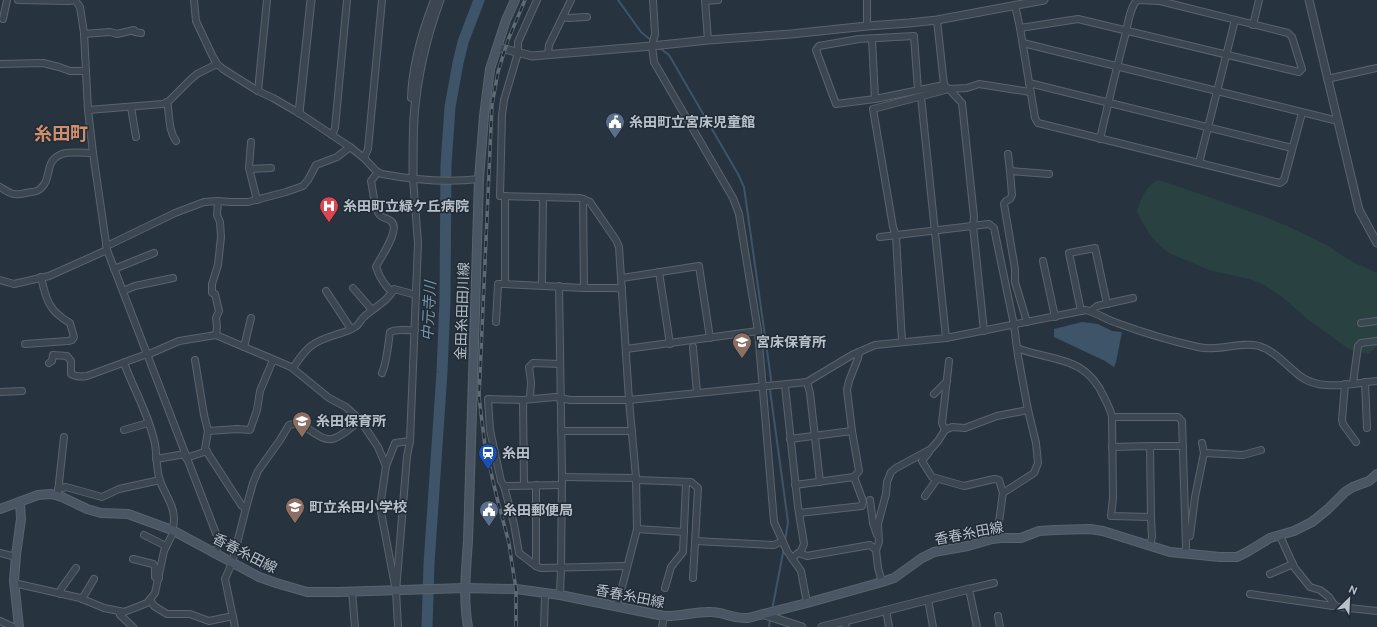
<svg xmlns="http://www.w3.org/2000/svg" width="1377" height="627" font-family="Ubuntu,'Noto Sans JP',sans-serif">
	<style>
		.green { fill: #294141 }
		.water { fill: #3e5468 }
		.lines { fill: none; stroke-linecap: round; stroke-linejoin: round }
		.stream { stroke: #3e5468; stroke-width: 2 }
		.river { stroke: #3e5468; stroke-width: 11 }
		.minor-casing { stroke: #59646d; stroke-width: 8 }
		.tertiary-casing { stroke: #59646d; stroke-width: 9 }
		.secondary-casing { stroke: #59646d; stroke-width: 10 }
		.minor { stroke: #3b4650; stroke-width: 6 }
		.tertiary { stroke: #3b4650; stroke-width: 7 }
		.secondary { stroke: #4a5663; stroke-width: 8 }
		.rail-casing { stroke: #5e6b77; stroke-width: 3.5 }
		.rail { stroke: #202b35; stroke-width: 2; stroke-dasharray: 6; stroke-linecap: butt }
		.labels { text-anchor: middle; stroke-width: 3; stroke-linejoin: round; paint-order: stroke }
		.poi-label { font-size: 14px; font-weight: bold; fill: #b8c1ca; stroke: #202b35; text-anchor: start }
		.street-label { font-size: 14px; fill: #b8c1ca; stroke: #202b35 }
		.water-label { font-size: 15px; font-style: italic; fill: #7a95ab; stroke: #202b35 }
		.district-label { font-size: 18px; font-weight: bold; fill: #d18d6c; stroke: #202b35 }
	</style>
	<rect width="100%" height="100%" fill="#273440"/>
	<!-- green -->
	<path class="green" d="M1158,180L1168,183L1263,216L1287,226L1325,244L1349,260L1377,273V347L1368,354L1349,349L1311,322L1281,296L1263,284L1249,279L1209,270L1169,253L1161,247L1150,235L1137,212C1141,198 1145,187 1158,180Z"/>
	<!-- water -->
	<polygon class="water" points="1082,322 1098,324 1112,331 1122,332 1116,362 1114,367 1105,361 1054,337 1054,329"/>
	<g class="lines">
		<!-- stream -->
		<g class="stream">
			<polyline points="618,0 641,32 652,41"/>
			<polyline points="660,48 669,55 738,174 744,187 771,379 770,390 788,522 785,541"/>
			<polyline points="772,610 784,548"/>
			<polyline points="769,627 770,618"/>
		</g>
		<!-- river -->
		<polyline class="river" points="427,627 429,564 442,372 445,301 446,165 450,107 458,63 463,42 479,0"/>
		<!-- minor casing -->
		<g class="minor-casing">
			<g id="minor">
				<polyline points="18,0 69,1 75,0"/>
				<polyline points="75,0 80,7 84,33 88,110 93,153 107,250 217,536 218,546 216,553"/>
				<path d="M194,0L196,21L212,55L217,64L223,69L258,91L273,98L299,113L350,147L364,158L377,172L382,174C414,180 447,183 479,179"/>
				<polyline points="537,0 518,42 518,53 504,100 502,115 500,196 580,198 590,202 616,240 619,247 629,400 636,478 637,529 620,595 616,606"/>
				<polyline points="653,0 655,34 652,46 654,62 733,198 739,214 758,331 774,522 787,551 801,571 807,603"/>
				<polyline points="705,0 708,40"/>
				<polyline points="705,1 718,0"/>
				<polyline points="1015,5 1020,28 1035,118 1038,123 1280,183 1284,180 1302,113"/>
				<polyline points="563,16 568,18 587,17"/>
				<polyline points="3,19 7,0"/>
				<polyline points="937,20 944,85 949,89 967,88 979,84 1030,92"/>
				<polyline points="1253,25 1259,0"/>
				<polyline points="867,26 867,0"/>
				<path d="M1020,28L1078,19L1299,72L1302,69L1292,37L1288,33L1160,1L1137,0C1129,9 1128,25 1125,36C1116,70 1108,104 1100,139"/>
				<polyline points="84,34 110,32 117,34 134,30 135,32 141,33"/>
				<polyline points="872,39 875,99"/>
				<polyline points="1023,43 1338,121"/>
				<polyline points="548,54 549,45 571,0"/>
				<polyline points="0,64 43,63 59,67 70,71 86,71"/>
				<polyline points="1327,79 1377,68"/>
				<polyline points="1029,83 1292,148"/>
				<polyline points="918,90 914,36 859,39 819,46 816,50 836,104 875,99 944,85"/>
				<polyline points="258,91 267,0"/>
				<polyline points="921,97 946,338"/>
				<path d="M416,99L411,98C412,65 422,31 434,0"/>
				<path d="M167,102C170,115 168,130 176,141"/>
				<polyline points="131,107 136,137"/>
				<polyline points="88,110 163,104 169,101 190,80 197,74 217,64"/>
				<polyline points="332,135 335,128 347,0"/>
				<polyline points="251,142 249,168 257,200"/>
				<polyline points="1008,154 1010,171"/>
				<polyline points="364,158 368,149 382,0"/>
				<polyline points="1199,163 1235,20"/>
				<polyline points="250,169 271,168"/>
				<path d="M378,172L371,181C373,190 374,207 379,214C382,219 389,218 392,222C400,231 380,258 376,267C379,276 385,286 392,292"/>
				<path d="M0,187C11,194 13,196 26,193C30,192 37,192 40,189C53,179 43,161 62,154C68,151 85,153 93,153"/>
				<polyline points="505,196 505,284 584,288 615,288 622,289"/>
				<polyline points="583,199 584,288"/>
				<path d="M880,237L989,224L994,228L1014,325L1018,356L1028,410L1036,443L1038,463L1034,473L1003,493C1000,509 1001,526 992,539"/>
				<polyline points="106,245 111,244 175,213 204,202 218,201 231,202 248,202 286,192 303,186 308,180 316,165 337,157 350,147"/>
				<polyline points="1043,261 1055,317"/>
				<polyline points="114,269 154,253"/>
				<polyline points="659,272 670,344"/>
				<polyline points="622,278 699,266 710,338"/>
				<polyline points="0,280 14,284 49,276 107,250"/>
				<polyline points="542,285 543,198"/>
				<polyline points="559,286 562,477 561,568 560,595"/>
				<polyline points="353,288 372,310"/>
				<polyline points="123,291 135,286 173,278"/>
				<polyline points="326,291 351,329"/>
				<polyline points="1081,311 1069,253 1095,248 1107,304"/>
				<polyline points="1091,311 1097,306 1133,298"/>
				<polyline points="496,322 498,284 505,284"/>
				<polyline points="1027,322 1015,282 1015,269 1004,204 1006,201 1010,199 1012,195 1010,171 1049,174"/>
				<polyline points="1361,323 1377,321"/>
				<polyline points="216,335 217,327 216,318 219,311 215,294 212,293 212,284 218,265 221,237 220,222 217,215 218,201"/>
				<polyline points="902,342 896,236 893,227 873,109 949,89 962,103 974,217 973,226 984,331"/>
				<path d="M25,344L68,341L72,340L74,337L70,323C49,311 46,300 41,277"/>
				<polyline points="244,347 251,318"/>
				<polyline points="693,347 697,393"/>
				<path d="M1017,348C1054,362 1085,355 1104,397C1107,404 1111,410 1112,417L1113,498L1111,516L1151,517L1152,537L1150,546"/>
				<polyline points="626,349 758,331"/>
				<polyline points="147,355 179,341 216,335 291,367 329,398 346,407 360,420 378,447 386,466"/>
				<polyline points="195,360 204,415 208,431 205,449 242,506 246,508 232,563 225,579 235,627"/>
				<path d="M49,363L52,361L53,355L67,356L71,361V374C76,377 81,377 87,376L147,354"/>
				<path d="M124,363C134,390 149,415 155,444C157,456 156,468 160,481C166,497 179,511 172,530"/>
				<path d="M293,368C306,348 312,342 335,335C341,333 350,331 355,327C359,325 361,319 365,316C376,306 387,302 394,289L416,295"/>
				<path d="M382,373C387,362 388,345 390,332C397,328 406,331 415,330"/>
				<polyline points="807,382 810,393 820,482"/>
				<polyline points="1365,382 1367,428"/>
				<polyline points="1353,383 1358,346 1361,343 1377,341"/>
				<polyline points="1345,384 1342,420 1343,424 1356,442"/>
				<polyline points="785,386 798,507 804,544 801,551 792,558"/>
				<polyline points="0,392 22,391"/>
				<polyline points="934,394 947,381"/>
				<polyline points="530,399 531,382 529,367 533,363 560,364"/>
				<polyline points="523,400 488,399 490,430 501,481 504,486 561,485"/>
				<polyline points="1112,417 1178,417 1182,421 1186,547 1185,554"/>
				<polyline points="124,430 148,423"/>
				<polyline points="945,430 942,423 949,361"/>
				<polyline points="208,431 237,429 250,430 257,410 260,391 273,360"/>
				<polyline points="561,431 632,431"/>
				<polyline points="790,439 852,431"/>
				<polyline points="1150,446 1183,446"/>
				<polyline points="1112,447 1150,446 1151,517"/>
				<polyline points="929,452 922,461 932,477 964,486 994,479 999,480 1003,493"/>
				<polyline points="1204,453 1243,455 1261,450"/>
				<polyline points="186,458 207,451"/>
				<polyline points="156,459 185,454"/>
				<polyline points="562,477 636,478"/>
				<polyline points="636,480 691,482 698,488 693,578"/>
				<path d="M524,485L523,400L555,397L570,400H629L807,382L852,355L875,345L946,338L1086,310C1097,313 1107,320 1117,323C1144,333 1171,341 1198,347C1218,352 1240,341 1259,346C1275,351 1287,366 1300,376C1320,392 1354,383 1377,381"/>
				<polyline points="536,485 536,566 541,568 627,566"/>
				<polyline points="795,485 854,477 859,471 852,431 847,390 849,381 858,358 859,352"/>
				<polyline points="504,486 514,524 519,553 536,566"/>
				<polyline points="58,489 66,487 102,497 119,489 160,480"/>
				<polyline points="58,492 64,437"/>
				<polyline points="925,496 937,479"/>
				<polyline points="870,500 873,523 877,535"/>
				<path d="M246,508L253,483L258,471L280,440L289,425C307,420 316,441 332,439C339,438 355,425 360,420"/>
				<polyline points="799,513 862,506 863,501 854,477"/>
				<polyline points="637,529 684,532"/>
				<polyline points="144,535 166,546"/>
				<polyline points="1280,536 1294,567 1310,587 1320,590 1329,597 1333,603 1337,607"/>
				<polyline points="1186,537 1190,536 1195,497 1204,453 1202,443"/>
				<polyline points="695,541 774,545 782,541"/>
				<polyline points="0,553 16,557"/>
				<polyline points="799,553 807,556 870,545 876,550"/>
				<polyline points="133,559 153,564 155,567 155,577 159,578"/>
				<polyline points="1270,574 1293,564"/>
				<polyline points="882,582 878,568 876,550 879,542 878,524 886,494 887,482 891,472 896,468 931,449 938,441 945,430 952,427 965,428 997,416 1028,410"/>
				<polyline points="14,583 80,598 104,608 124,612 137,607 147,603 155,593 164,551 174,531"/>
				<polyline points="665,588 671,567 683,552 686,482"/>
				<polyline points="352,591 355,627"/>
				<polyline points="396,591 380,507 386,466 395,443 410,441 418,243 413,178"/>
				<polyline points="60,594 61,589 76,568"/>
				<polyline points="1250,594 1340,607 1377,611"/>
				<polyline points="82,599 94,579"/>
				<polyline points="928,599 933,627"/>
				<polyline points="150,600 154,606 167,614 190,614 209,621 233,616"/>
				<polyline points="886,610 889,627"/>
				<polyline points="119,611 120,615 133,627"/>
				<polyline points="998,616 1000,627"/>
				<polyline points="0,621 13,627"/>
				<polyline points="844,621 846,627"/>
				<polyline points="398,627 396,591 407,456 410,441"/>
				<polyline points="544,627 545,594"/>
				<polyline points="662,627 664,616"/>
				<polyline points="977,627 969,589 994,583"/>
			</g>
		</g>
		<!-- tertiary casing -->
		<g class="tertiary-casing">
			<g id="tertiary">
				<polyline points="1309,0 1359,210 1377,243"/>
				<polyline points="497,47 532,56 652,46 708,40 791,34 867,26 909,23 937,20 1044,0"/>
				<polyline points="299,113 311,0"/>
				<path d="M413,178C413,158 413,137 414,117C417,77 426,38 440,0"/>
				<polyline points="762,614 802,627"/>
				<polyline points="822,627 969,589"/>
			</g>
		</g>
		<!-- secondary casing -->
		<g class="secondary-casing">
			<g id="secondary">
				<path d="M0,509L38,495L51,494L62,497L87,509L101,513L128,514L172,530L259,577L276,583L307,592H338L465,588L516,589L560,595L664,616C680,617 695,611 711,612C724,612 733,619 748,618L807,603L882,582L894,578L922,558L934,552L968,546L992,539L1001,538H1021L1039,531L1055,530L1090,529L1103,531L1170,552L1220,557H1237L1247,552L1270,538L1294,531L1312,522L1328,509L1345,492L1353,487L1369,481L1377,474"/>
				<polyline points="19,627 14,581 16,555 21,519 20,502"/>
				<path d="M468,627C463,599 466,570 468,541L479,179L484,116L490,69L506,20L515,0"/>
			</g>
		</g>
		<!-- minor -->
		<use href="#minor" class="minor"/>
		<!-- tertiary -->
		<use href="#tertiary" class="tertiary"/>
		<!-- secondary -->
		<use href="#secondary" class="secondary"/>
		<!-- rail casing -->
		<g class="rail-casing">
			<polyline id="rail" points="516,627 516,589 512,564 509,543 496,494 485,446 479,397 492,105 498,72 508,40 525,0"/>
		</g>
		<!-- rail -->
		<use href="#rail" class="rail"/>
	</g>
	<!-- icons -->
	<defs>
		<g id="civic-pin" transform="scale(1)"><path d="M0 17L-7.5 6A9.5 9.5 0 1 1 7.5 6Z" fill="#5c6f8a" stroke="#202b35"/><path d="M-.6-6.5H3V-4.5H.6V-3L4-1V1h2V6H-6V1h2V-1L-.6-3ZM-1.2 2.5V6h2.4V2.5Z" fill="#fff"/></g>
		<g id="hospital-pin" transform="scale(1)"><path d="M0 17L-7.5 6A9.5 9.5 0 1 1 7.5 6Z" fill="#e0444e" stroke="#202b35"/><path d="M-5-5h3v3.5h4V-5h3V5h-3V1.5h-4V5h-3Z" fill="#fff"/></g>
		<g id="school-pin" transform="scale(1)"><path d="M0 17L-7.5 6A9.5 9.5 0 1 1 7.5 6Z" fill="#8d6e63" stroke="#202b35"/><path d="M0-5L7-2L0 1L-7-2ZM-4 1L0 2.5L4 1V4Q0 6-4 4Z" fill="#fff"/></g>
		<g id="station-pin" transform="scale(1)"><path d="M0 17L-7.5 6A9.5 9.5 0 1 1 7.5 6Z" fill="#1a4fb4" stroke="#202b35"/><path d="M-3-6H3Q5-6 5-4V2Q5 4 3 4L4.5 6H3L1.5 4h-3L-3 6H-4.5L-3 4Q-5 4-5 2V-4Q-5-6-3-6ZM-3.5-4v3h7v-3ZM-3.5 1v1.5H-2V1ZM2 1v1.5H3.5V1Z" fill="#fff"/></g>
	</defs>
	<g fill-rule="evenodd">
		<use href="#civic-pin" x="615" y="122"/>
		<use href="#hospital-pin" x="329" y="206"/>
		<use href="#school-pin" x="742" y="342"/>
		<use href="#school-pin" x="302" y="421"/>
		<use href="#station-pin" x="488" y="453"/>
		<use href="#school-pin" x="295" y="507"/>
		<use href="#civic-pin" x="489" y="510"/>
	</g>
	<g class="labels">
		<!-- poi labels -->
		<g class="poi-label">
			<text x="629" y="127">糸田町立宮床児童館</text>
			<text x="343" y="211">糸田町立緑ケ丘病院</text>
			<text x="756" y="347">宮床保育所</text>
			<text x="316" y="426">糸田保育所</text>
			<text x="502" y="458">糸田</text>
			<text x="309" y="512">町立糸田小学校</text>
			<text x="503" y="515">糸田郵便局</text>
		</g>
		<!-- street labels -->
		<g class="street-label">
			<text transform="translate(462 311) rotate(-88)" y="5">金田糸田田川線</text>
			<text transform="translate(969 533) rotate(-11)" y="5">香春糸田線</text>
			<text transform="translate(245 553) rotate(27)" y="5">香春糸田線</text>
			<text transform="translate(630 596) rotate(11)" y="5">香春糸田線</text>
		</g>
		<!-- water labels -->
		<g class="water-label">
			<text transform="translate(429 311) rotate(-87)" y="5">中元寺川</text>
		</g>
		<!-- district labels -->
		<g class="district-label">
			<text x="61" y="140">糸田町</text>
		</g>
	</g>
	<!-- north arrow -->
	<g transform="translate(1349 599) rotate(24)" stroke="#202b35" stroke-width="3" paint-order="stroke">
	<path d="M0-3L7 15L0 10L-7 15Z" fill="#b8c1ca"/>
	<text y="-6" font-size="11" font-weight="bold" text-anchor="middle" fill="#b8c1ca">N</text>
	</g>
</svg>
